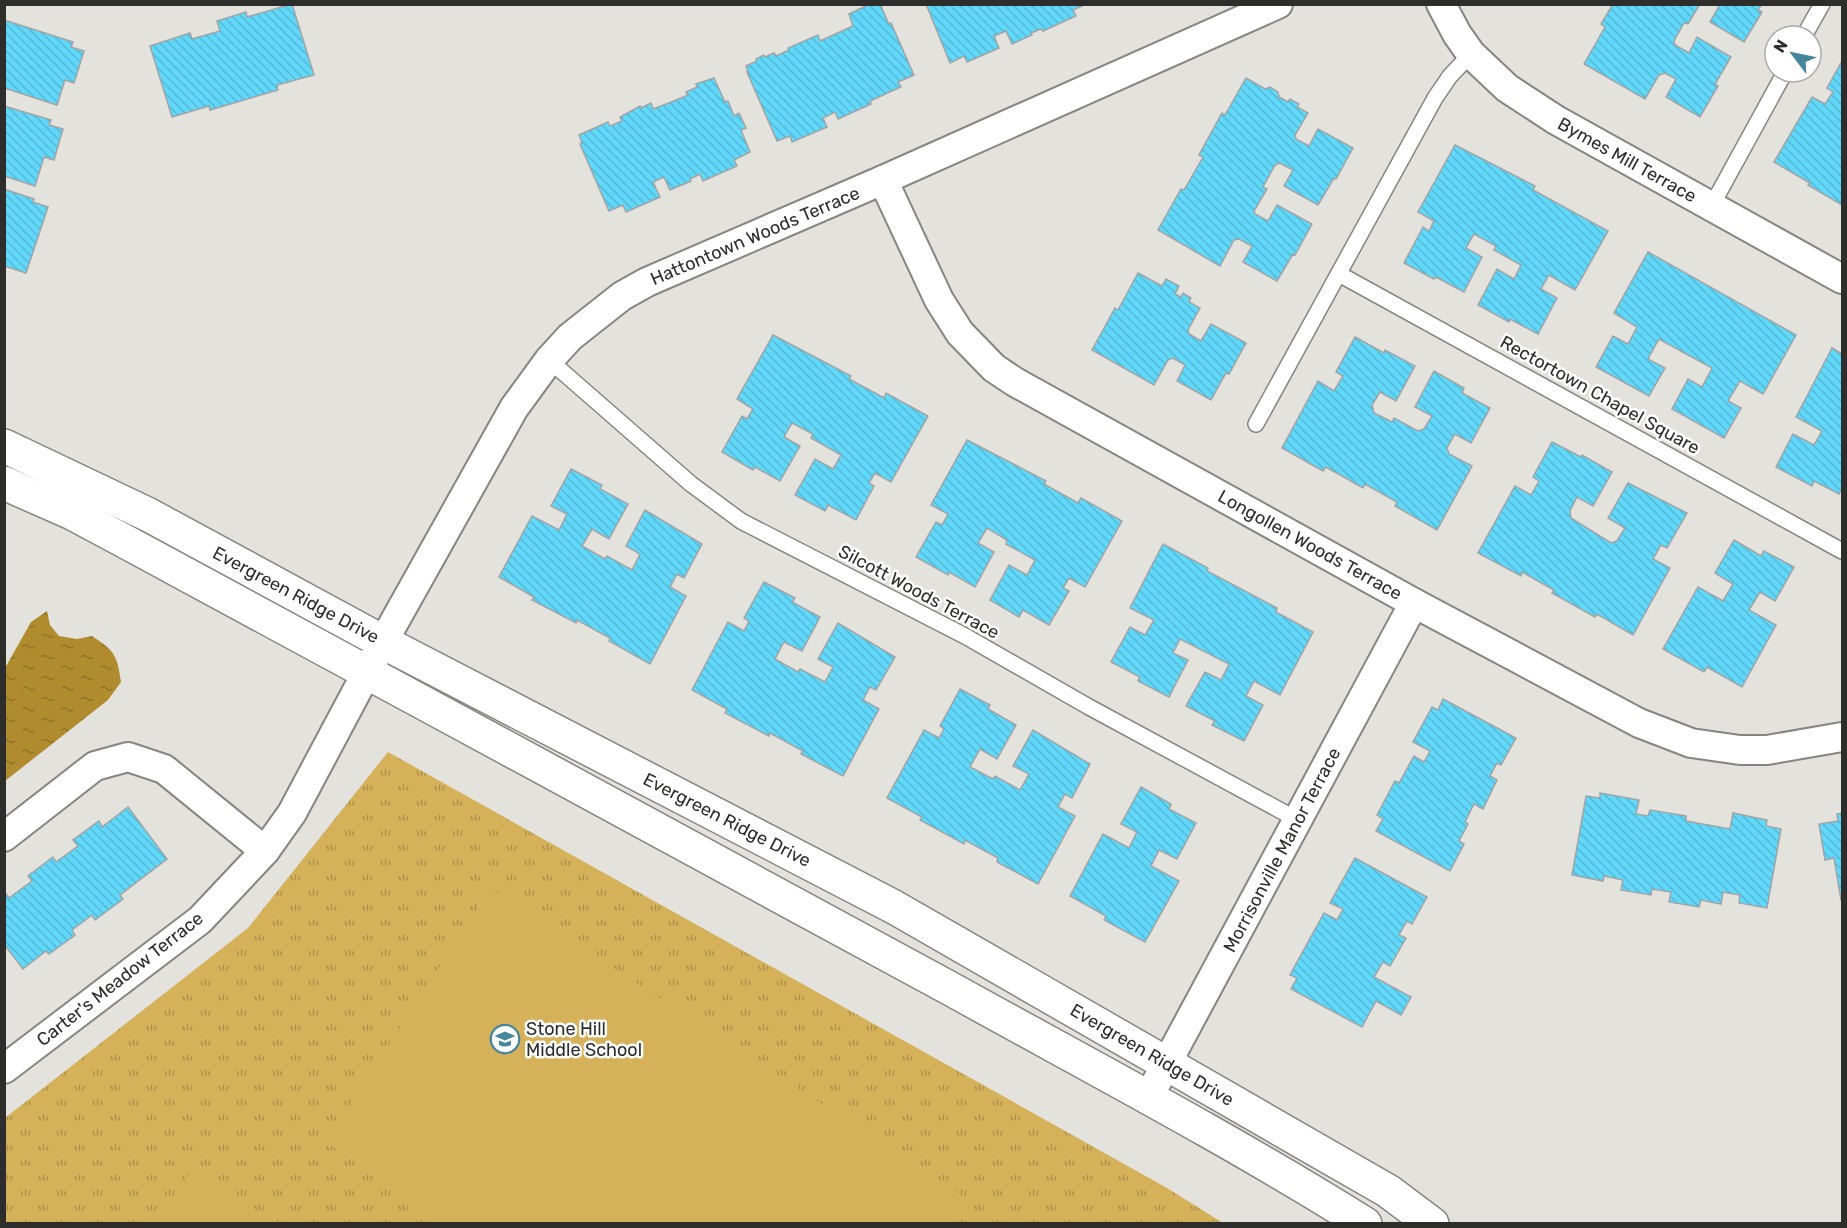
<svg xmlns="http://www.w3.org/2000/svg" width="1847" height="1228" font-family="Rubik,sans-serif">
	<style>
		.grass { fill: url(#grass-tufts) }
		.pitch { fill: #d5b15a }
		.water { fill: url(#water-ripples) }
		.building { fill: url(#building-back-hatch); stroke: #9fa5a6; stroke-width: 1.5 }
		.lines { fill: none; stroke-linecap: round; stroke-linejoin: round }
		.service-casing { stroke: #878581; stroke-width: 18 }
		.minor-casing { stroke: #878581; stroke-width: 32 }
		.tertiary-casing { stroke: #878581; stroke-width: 36 }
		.service { stroke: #fff; stroke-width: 15 }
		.minor { stroke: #fff; stroke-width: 28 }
		.tertiary { stroke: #fff; stroke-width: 33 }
		.labels { text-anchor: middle; stroke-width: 5; stroke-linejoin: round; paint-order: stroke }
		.street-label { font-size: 18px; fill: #2d2d2b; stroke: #fff }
		.poi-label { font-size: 18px; fill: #2d2d2b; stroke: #fff; text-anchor: start }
	</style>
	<defs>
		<pattern id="grass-tufts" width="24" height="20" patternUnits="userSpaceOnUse" patternTransform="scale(1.5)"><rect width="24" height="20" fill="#d5b15a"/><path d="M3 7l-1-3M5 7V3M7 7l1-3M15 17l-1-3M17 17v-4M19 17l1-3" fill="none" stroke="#ad904b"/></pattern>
		<pattern id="water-ripples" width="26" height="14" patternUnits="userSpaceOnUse" patternTransform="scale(1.5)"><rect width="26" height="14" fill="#b08c2f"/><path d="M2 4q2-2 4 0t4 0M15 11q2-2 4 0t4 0" fill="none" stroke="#907328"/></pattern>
		<pattern id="building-back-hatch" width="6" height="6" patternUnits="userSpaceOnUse" patternTransform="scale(1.5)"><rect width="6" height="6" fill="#61d7fa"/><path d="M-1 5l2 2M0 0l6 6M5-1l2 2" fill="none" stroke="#55b9d6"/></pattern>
	</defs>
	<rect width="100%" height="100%" fill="#e4e2dd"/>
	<!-- grass -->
	<polygon class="grass" points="388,752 1167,1188 1223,1223 5,1224 5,1118 248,928"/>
	<!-- pitch -->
	<g class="pitch">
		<polygon points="491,888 961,1195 943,1223 450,1223 325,1142"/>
		<polygon points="192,1169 277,1223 157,1223"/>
	</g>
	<!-- water -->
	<path class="water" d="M47,611L50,625L59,636L77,639L92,636C115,651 117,655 121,682L108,700L5,781V668L31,622Z"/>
	<!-- building -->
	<g class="building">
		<polygon points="292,4 314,75 277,85 278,90 210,110 209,106 172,117 150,46 190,33 192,39 220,31 217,21 246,12 247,17"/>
		<polygon points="870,4 880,4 889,24 891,23 914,75 898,82 901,87 870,101 871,104 838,119 835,112 823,118 827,127 792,142 790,136 777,141 747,72 748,72 746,66 757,61 756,59 764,55 765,57 774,53 776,56 789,50 788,48 818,35 820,41 853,26 849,14"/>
		<polygon points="926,4 1086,4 1073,10 1076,16 1043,31 1041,29 1031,33 1032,35 1012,44 1006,31 994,36 999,48 967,62 964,56 950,63"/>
		<polygon points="1613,4 1700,4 1688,24 1684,23 1674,41 1675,45 1689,53 1697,37 1731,57 1715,84 1718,86 1700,117 1666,97 1676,79 1665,73 1659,75 1645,99 1584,64 1605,27 1601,24"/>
		<polygon points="1716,4 1762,4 1758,10 1762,12 1744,42 1710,22 1719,6"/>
		<polygon points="4,20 73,42 71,47 84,51 74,83 65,80 57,105 4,88"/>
		<polygon points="1842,61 1842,205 1808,185 1810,183 1774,162 1812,97 1825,104 1833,92 1827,88"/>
		<polygon points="714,78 725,102 728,101 734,116 739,113 746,128 741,130 750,152 734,160 737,166 703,181 700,174 690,179 691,181 670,190 664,177 653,182 660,197 626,212 623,205 609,211 580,144 582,143 579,135 608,122 610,126 622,121 620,117 640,106 641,108 651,103 653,109 674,101 688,95 686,92 697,87 696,84"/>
		<polygon points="1246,78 1265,89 1270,87 1278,92 1279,97 1288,102 1290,99 1299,104 1297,107 1308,113 1295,135 1296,139 1309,146 1318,129 1353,148 1336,179 1334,178 1318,205 1284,186 1293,170 1280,163 1275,165 1263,187 1267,189 1254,211 1255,214 1268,221 1277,205 1312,224 1295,255 1293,254 1277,281 1243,262 1252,246 1239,239 1234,240 1220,266 1158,230 1181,189 1184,190 1203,157 1199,155 1222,113 1225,115"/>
		<polygon points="4,106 51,120 49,125 63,129 54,160 44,157 35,186 4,176"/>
		<polygon points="1455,145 1535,186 1533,190 1608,231 1575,290 1549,275 1541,289 1557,298 1538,334 1510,319 1509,322 1478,305 1497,269 1514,279 1521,265 1494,250 1496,246 1474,234 1466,248 1482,257 1464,292 1436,277 1434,279 1404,263 1423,227 1429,231 1434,221 1418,212"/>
		<polygon points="4,189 34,199 33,202 48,207 26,273 4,266"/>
		<polygon points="1648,252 1796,335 1763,394 1740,381 1728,401 1741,408 1724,438 1672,409 1688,379 1702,387 1712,368 1659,339 1648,359 1665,368 1649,396 1596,367 1613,336 1628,344 1637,327 1614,313"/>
		<polygon points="1138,273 1162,286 1166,279 1179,286 1175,294 1181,297 1183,293 1191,298 1189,302 1200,308 1188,330 1189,334 1201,341 1211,324 1246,343 1229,374 1226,373 1211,400 1177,381 1185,365 1173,358 1168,360 1154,385 1092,350 1115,308 1118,310"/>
		<polygon points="773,335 851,376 849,379 884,398 886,393 928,416 891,482 875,473 869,483 874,486 856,520 828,505 825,511 795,495 815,459 833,469 841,455 811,438 813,434 792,423 784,437 800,446 780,481 755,467 753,470 722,452 742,416 747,419 753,409 737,399"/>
		<polygon points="1355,337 1384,353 1385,350 1415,366 1396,401 1380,392 1372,405 1374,413 1392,422 1394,418 1418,431 1424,429 1432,416 1415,407 1434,371 1464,388 1462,393 1490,408 1471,443 1455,434 1447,448 1449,454 1472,466 1437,530 1395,506 1397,502 1365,484 1363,488 1326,467 1323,471 1282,448 1318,381 1334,391 1343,376 1336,372"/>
		<polygon points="1832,348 1842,354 1842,488 1839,494 1814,481 1812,486 1776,467 1793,434 1814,445 1822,431 1796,417"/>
		<polygon points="967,440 1046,481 1044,484 1078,503 1081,498 1122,521 1085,587 1069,578 1063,588 1069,591 1049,625 1023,610 1019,617 990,600 1009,565 1027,575 1035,560 1006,544 1007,540 987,528 978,543 994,552 975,587 949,572 948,575 916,557 936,522 942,525 948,514 931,505"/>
		<polygon points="1552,442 1581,457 1582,455 1612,472 1593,506 1577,497 1570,511 1571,518 1611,543 1617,541 1625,528 1608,518 1628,483 1687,513 1667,548 1661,545 1653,559 1670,568 1633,635 1597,614 1595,617 1552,593 1554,590 1522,572 1521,576 1478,553 1515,486 1531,495 1539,481 1533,477"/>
		<polygon points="571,469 602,485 600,489 628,504 609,539 592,529 582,546 605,559 607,556 632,570 640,554 626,546 645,510 702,544 684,578 677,574 670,587 686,596 650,664 609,641 610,638 577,620 576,623 532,600 534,597 499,577 532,516 559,530 567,514 551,506"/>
		<polygon points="1734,540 1761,556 1764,551 1794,567 1775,601 1760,592 1749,610 1776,625 1742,687 1707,667 1704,672 1663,649 1698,587 1723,601 1733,584 1715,573"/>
		<polygon points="1163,544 1208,568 1207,571 1277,608 1276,612 1313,632 1280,695 1254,681 1246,696 1263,705 1244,741 1212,725 1215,721 1186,706 1205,672 1221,680 1229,664 1180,639 1173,653 1188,660 1169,697 1138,681 1140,677 1111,662 1130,627 1145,635 1154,620 1130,608"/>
		<polygon points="764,582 795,598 792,602 820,617 802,651 784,642 775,659 798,672 800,669 825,682 833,667 818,659 838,623 895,657 876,690 870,687 863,700 879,709 843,776 801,754 803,751 770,733 769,736 725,713 727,709 692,690 728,622 744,631 749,621 744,618"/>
		<polygon points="960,689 990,705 988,709 1016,725 997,759 980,749 970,767 993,779 995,776 1020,790 1029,774 1013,766 1033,730 1090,764 1072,798 1065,794 1058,807 1075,816 1038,884 997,862 998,858 965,840 964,844 920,820 922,817 887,798 924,730 939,738 944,729 940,726"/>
		<polygon points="1443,699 1516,738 1501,765 1497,763 1490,776 1497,780 1483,809 1474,804 1465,822 1468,824 1459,841 1464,844 1450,871 1376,831 1383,819 1377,815 1395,781 1399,783 1414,756 1424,762 1430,751 1413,742 1432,707 1438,710"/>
		<polygon points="1141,787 1171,804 1169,809 1196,823 1177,859 1159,850 1151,866 1179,881 1145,942 1104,920 1106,916 1070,896 1103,834 1129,848 1137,832 1121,824"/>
		<polygon points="1600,793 1639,800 1636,814 1648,816 1650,810 1686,816 1686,821 1730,829 1733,813 1767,820 1766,826 1781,829 1767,908 1739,903 1740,895 1723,892 1721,904 1701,900 1699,907 1669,902 1671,892 1652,889 1651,895 1621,890 1623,880 1604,876 1603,881 1572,875 1586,796 1600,798"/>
		<polygon points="128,807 167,859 120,895 123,899 95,920 92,915 72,930 75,935 49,954 46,951 23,969 4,944 4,895 6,894 9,898 32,881 28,876 53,857 56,862 78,846 73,840 99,821 102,827"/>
		<polygon points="1842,813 1842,900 1841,900 1834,858 1825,860 1819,824 1838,821 1837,814"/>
		<polygon points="1355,858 1427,897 1412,924 1407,921 1399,935 1406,938 1390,966 1383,962 1374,977 1411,997 1401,1015 1376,1001 1362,1027 1291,989 1297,978 1290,975 1324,913 1337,920 1343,909 1330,903"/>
	</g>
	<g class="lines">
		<!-- service casing -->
		<g class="service-casing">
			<g id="service">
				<polyline points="1804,36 1822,4"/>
				<polyline points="1711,207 1785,72"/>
				<polyline points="1339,274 1842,551"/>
				<polyline points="549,360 691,484 741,521 965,636 1089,707 1298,820"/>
				<polyline points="1256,424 1435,98 1450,76 1471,54"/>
			</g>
		</g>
		<!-- minor casing -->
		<g class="minor-casing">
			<g id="minor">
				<polyline points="1441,4 1457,34 1471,54 1507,88 1556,120 1842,279"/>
				<polyline points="883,180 939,300 960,333 994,368 1015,382 1414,603 1639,723 1691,743 1740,750 1767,750 1842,737"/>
				<polyline points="4,837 95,766 128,757 164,769 265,851"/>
				<polyline points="4,1069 200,920 265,851 292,813 383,642 514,408 549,360 570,337 622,296 647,282 883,180 1278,4"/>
				<polyline points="1148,1098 1414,603"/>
			</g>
		</g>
		<!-- tertiary casing -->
		<g class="tertiary-casing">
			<g id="tertiary">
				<polyline points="4,446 149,515 383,642 894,907 1388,1191 1432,1224"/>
				<path d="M4,483L72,513L128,543C402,692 678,839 951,989C1090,1066 1231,1140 1365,1224"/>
			</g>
		</g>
		<!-- service -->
		<use href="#service" class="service"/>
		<!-- minor -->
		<use href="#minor" class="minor"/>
		<!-- tertiary -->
		<use href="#tertiary" class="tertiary"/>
	</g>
	<!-- icons -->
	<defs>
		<g id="school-ring" transform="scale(1.5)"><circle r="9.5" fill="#fff" stroke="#46869a" stroke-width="1.5"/><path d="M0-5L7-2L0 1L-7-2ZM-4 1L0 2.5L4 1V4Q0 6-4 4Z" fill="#46869a"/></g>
	</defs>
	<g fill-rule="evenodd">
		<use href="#school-ring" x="505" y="1039"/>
	</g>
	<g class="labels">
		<!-- street labels -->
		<g class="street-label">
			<text transform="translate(1627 160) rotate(29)" y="6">Bymes Mill Terrace</text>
			<text transform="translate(755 236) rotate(-23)" y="6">Hattontown Woods Terrace</text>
			<text transform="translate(1600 395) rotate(29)" y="6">Rectortown Chapel Square</text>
			<text transform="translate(1310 545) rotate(29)" y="6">Longollen Woods Terrace</text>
			<text transform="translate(919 592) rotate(28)" y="6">Silcott Woods Terrace</text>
			<text transform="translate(296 595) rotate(28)" y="6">Evergreen Ridge Drive</text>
			<text transform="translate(727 820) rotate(27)" y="6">Evergreen Ridge Drive</text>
			<text transform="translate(1282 850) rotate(-62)" y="6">Morrisonville Manor Terrace</text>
			<text transform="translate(120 979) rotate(-38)" y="6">Carter's Meadow Terrace</text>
			<text transform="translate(1152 1055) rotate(30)" y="6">Evergreen Ridge Drive</text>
		</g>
		<!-- poi labels -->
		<g class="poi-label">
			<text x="526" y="1035">Stone Hill<tspan x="526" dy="21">Middle School</tspan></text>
		</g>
	</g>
	<!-- border -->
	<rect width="1847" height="1228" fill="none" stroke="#2d2d2b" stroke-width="12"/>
	<!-- north arrow -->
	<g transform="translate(1793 54) rotate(302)"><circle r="28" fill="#ffffff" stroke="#ababaa" stroke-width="1.5"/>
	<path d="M0-4.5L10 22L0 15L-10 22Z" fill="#46869a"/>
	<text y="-9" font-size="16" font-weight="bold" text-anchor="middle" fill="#2d2d2b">N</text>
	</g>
</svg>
